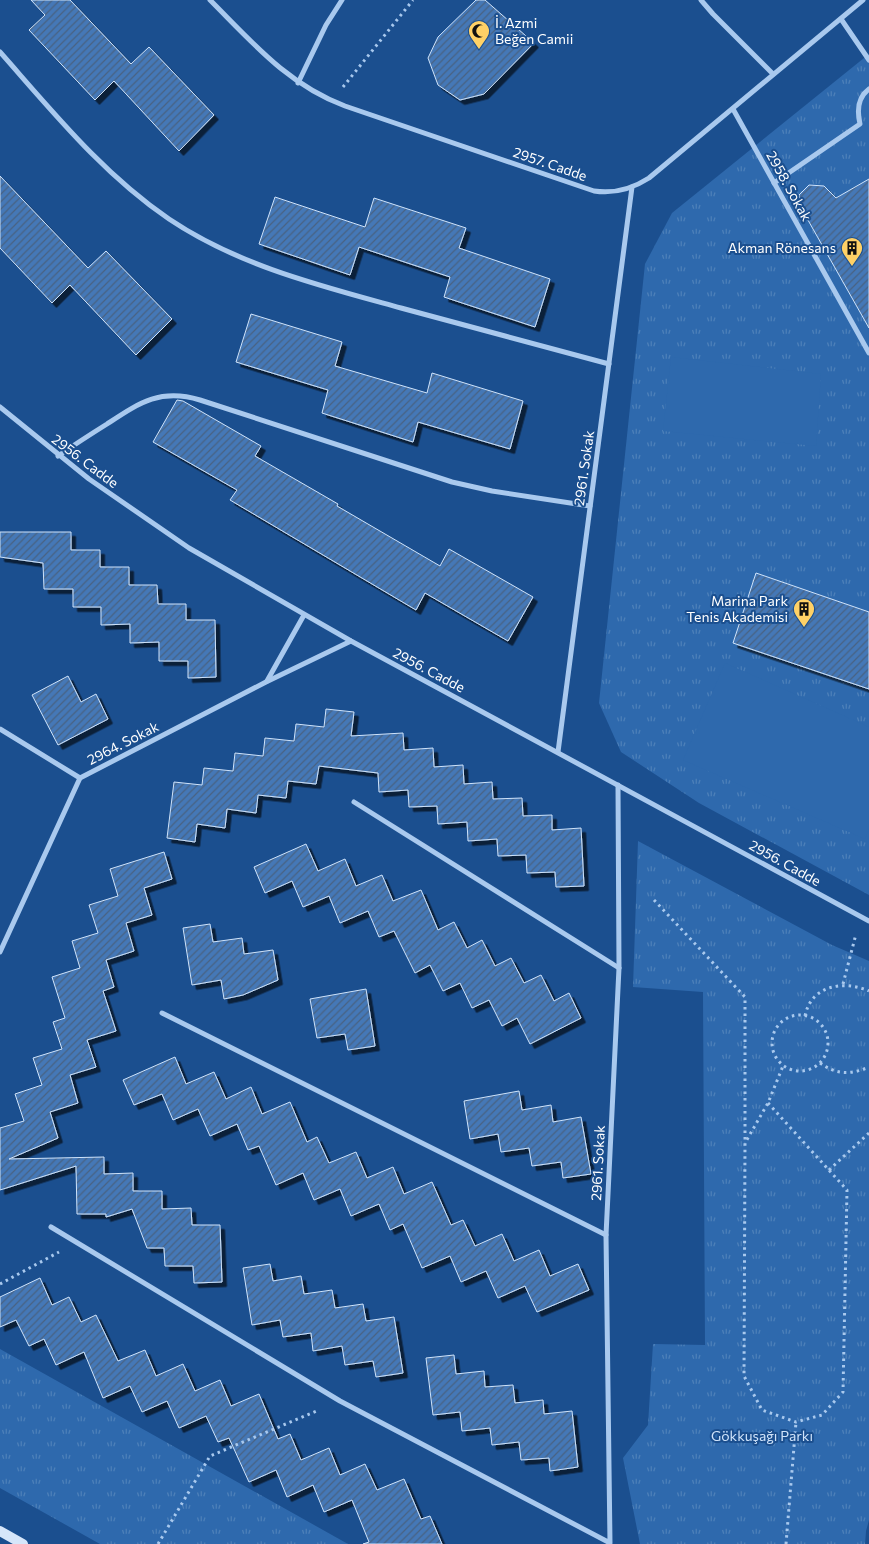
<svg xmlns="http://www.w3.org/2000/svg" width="869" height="1544" font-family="Commissioner,sans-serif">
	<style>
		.grass { fill: url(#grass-tufts) }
		.garden { fill: #2e69ad }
		.building { fill: url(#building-hatch); stroke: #cfe3fa; filter: url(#shadow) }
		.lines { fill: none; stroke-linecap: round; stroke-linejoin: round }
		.path { stroke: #a9c9ee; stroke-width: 3; stroke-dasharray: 2.5 4; stroke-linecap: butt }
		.street { stroke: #a9c9ee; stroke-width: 5 }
		.secondary { stroke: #d6e6fa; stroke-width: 10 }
		.labels { text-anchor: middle; stroke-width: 4; stroke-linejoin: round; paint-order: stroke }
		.poi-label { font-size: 14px; fill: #fff; stroke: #1b4f8f; text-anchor: end }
		.street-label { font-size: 14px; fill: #fff; stroke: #1b4f8f }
		.park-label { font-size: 14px; fill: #cfe3fa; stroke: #1b4f8f }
	</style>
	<defs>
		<pattern id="grass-tufts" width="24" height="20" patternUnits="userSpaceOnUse" patternTransform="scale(1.25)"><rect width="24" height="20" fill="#2e69ad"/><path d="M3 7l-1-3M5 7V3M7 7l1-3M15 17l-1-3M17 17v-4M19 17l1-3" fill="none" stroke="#4d80b9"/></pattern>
		<pattern id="building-hatch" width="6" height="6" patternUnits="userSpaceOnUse" patternTransform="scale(1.25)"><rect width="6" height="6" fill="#4478b7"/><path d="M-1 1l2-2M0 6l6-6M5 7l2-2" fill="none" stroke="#486282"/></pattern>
		<filter id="shadow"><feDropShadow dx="4.5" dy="4.5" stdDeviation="0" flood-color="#0009"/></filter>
	</defs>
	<rect width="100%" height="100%" fill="#1b4f8f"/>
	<!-- grass -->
	<g class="grass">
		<polygon points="869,54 869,895 699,803 621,752 599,703 645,264 672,213"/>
		<polygon points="638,841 832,945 869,961 869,1520 866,1531 865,1544 640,1544 623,1458 648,1425 653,1344 705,1345 703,992 633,987"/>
		<polygon points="0,1349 348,1544 100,1544 0,1488"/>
	</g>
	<!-- garden -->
	<g class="garden">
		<polygon points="671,357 821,374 816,446 663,431"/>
		<polygon points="725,663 869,727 869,829 865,839 683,760"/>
	</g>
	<!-- building -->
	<g class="building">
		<polygon points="31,0 70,0 131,64 149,47 214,115 179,151 114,81 95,100 29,30 45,15"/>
		<polygon points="476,0 485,0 534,43 484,94 460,100 438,85 428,58 438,37"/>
		<polygon points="0,176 88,268 106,251 172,319 136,355 70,285 52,303 0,248"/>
		<polygon points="869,179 869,328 800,206 799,195 809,185 824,186 836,198"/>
		<polygon points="275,197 365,227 374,198 466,228 459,248 550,279 535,327 444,297 450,277 359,247 350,275 259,244"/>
		<polygon points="251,314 342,342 335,366 427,393 432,373 523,401 510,449 418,422 413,442 322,413 328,390 236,362"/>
		<polygon points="177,400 183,401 261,446 255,456 338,504 337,506 440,566 449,549 533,597 508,641 425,593 416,610 230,500 237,490 153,442"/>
		<polygon points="0,532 71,532 71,550 100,550 100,567 129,567 129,585 157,585 158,604 186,604 186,620 215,620 216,677 188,678 188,661 159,661 159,642 130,643 130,624 101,625 101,607 73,607 73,589 44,589 43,563 0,557"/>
		<polygon points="756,573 869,612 869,689 733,643"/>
		<polygon points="68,676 81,702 96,694 108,719 58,745 32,695"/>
		<polygon points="326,709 354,712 351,736 403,733 404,750 433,748 434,767 463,765 464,784 492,782 493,799 522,798 523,816 552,815 552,830 581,828 584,886 556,887 555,872 527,873 526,855 498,856 497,839 468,841 467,822 438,824 437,806 409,807 408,790 379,792 378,773 319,766 316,784 288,781 286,798 258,795 256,813 227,809 225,828 197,824 195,842 167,838 174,782 202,785 204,768 233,771 235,753 263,756 265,738 294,741 296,724 324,727"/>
		<polygon points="306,844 318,871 345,859 356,886 382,875 393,901 421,890 438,930 454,922 467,948 482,940 495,966 511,958 524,983 541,975 554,1001 569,993 581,1018 530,1044 517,1018 502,1026 489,1000 472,1008 460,983 443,991 430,965 415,973 394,931 379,937 368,911 340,923 329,896 303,907 292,881 265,893 254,867"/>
		<polygon points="164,852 172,879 144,888 152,915 126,923 134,951 106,960 114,987 103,991 116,1031 87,1040 96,1067 70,1075 78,1103 50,1112 58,1138 9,1159 104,1157 104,1174 133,1173 133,1191 162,1191 162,1209 191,1208 192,1225 220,1225 222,1282 194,1283 193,1266 165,1266 164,1248 147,1248 132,1209 106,1217 106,1214 77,1214 76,1166 0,1190 0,1128 24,1121 15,1094 42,1085 33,1058 62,1049 53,1022 65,1018 52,977 80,968 72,941 98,933 89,905 118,896 110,869"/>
		<polygon points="210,924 213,942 242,938 244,954 273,950 278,980 243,995 224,999 221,980 192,985 183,928"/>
		<polygon points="366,989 375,1046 348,1050 345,1034 317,1038 310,999"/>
		<polygon points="175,1057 186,1084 214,1072 226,1099 251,1087 262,1114 290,1102 307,1142 317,1137 329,1163 356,1152 367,1178 393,1167 404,1194 432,1182 451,1225 463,1220 475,1246 502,1234 514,1261 539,1250 550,1276 578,1264 589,1290 537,1312 525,1286 498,1298 486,1271 461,1282 450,1256 422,1268 403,1224 390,1230 379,1204 351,1216 340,1189 314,1200 303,1173 276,1185 259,1146 248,1150 237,1124 210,1136 198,1109 173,1120 162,1094 134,1105 123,1080"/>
		<polygon points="519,1091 522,1110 551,1105 553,1122 581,1117 591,1174 563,1178 561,1162 532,1166 529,1148 501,1152 498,1134 470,1139 464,1101"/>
		<polygon points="270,1264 273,1281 301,1276 304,1294 332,1290 335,1308 363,1304 366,1321 394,1317 403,1373 376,1377 373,1361 345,1365 342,1346 313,1351 311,1333 283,1337 280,1320 252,1325 243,1268"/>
		<polygon points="40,1278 52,1305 69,1297 81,1322 96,1315 118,1361 145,1350 156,1376 183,1364 195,1391 220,1380 231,1406 259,1394 278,1439 290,1434 301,1460 329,1448 340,1475 365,1464 377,1490 404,1479 421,1519 430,1516 442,1544 363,1544 369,1542 352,1500 324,1512 313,1485 287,1497 276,1470 249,1482 229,1438 218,1442 206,1416 179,1428 167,1401 142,1412 130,1386 103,1398 84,1352 56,1365 44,1339 29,1346 16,1320 0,1327 0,1297"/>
		<polygon points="454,1355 456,1374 484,1371 485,1387 513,1385 515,1403 543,1400 544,1414 572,1411 578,1467 550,1471 549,1458 521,1460 519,1442 492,1445 490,1428 462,1431 460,1412 433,1415 426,1358"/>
	</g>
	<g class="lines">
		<!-- path -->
		<g class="path">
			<polyline points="343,87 413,0"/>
			<polyline points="654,900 745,997 745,1143"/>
			<polyline points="843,984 856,934"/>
			<circle cx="800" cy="1043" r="28"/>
			<path d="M805,1016C811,985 844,980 869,991"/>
			<path d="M820,1063C837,1075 850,1075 869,1067"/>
			<polyline points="768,1103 847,1190 843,1392 822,1415 796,1422 762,1410 744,1376 745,1143 768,1103 783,1066"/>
			<polyline points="829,1170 869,1133"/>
			<polyline points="0,1284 59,1252"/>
			<polyline points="158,1544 210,1456 319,1410"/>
			<polyline points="786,1544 796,1422"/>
		</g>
		<!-- street -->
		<g class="street">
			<path d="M210,0C252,42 287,84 345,106L594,191C614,194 632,189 649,178L863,0"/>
			<polyline points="701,0 713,14 773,74"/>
			<polyline points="841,19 869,60"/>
			<path d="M0,52C53,112 103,174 169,219C239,266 321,286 401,308C470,327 540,345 609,364"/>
			<polyline points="298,83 326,25 342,0"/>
			<polyline points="733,109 869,353"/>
			<path d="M774,183L860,124C857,111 858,97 869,89"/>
			<polyline points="0,407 89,479 189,548 351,641 869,921"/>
			<path d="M58,456C74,445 91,434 107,424C139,403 160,388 200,400L452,482L492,491L590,506"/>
			<polyline points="267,681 304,615"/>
			<polyline points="0,729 80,778"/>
			<polyline points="558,752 632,187"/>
			<polyline points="354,802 619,968"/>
			<polyline points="0,952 80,778 266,682 351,641"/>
			<polyline points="162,1013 606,1235"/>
			<polyline points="51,1227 340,1401 610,1543 606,1235 619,968 618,785"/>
		</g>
		<!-- secondary -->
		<polyline class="secondary" points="0,1531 23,1544"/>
	</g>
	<!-- icons -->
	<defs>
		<g id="mosque-pin" transform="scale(1.125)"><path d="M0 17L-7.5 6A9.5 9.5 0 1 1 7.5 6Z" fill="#ffd166" stroke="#1b4f8f"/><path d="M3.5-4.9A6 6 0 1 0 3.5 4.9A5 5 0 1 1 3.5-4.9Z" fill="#111"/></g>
		<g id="building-pin" transform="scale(1.125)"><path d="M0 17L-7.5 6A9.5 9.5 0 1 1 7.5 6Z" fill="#ffd166" stroke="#1b4f8f"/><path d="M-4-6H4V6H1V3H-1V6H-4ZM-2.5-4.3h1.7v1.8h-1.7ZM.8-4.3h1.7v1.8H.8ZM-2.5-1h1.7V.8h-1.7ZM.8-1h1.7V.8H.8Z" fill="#111"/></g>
	</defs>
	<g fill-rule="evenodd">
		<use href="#mosque-pin" x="479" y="31"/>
		<use href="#building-pin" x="852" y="248"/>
		<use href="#building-pin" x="804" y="609"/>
	</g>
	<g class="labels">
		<!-- poi labels -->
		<g class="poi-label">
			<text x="495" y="28" text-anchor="start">İ. Azmi<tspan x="495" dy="16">Beğen Camii</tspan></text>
			<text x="836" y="253">Akman Rönesans</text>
			<text x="788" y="606">Marina Park<tspan x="788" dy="16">Tenis Akademisi</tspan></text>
		</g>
		<!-- street labels -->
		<g class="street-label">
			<text transform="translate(550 164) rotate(19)" y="5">2957. Cadde</text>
			<text transform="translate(789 186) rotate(61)" y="5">2958. Sokak</text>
			<text transform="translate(85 461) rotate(37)" y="5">2956. Cadde</text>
			<text transform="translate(584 468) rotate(-82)" y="5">2961. Sokak</text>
			<text transform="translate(429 670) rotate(28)" y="5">2956. Cadde</text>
			<text transform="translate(123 743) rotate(-27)" y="5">2964. Sokak</text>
			<text transform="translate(785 863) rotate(29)" y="5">2956. Cadde</text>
			<text transform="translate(598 1163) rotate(-87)" y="5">2961. Sokak</text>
		</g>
		<!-- park labels -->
		<g class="park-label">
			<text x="762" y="1441">Gökkuşağı Parkı</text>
		</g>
	</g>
</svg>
